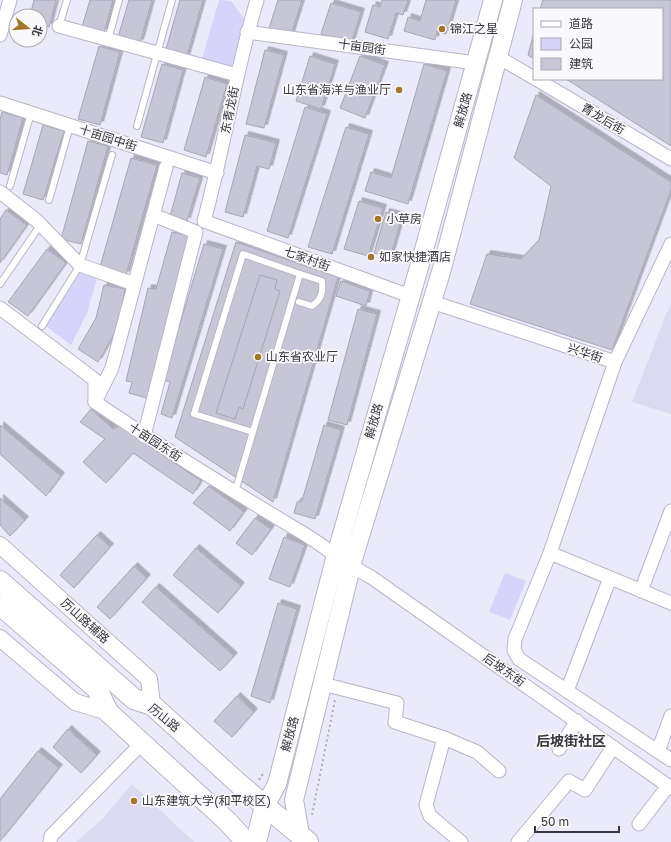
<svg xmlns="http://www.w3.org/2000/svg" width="671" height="842" font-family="'Golos Text','Noto Sans SC',sans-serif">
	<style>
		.built { fill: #dbdaf1 }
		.green { fill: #d7d4fc }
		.building { fill: #c7c6d6; stroke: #a7a6b5; filter: url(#shadow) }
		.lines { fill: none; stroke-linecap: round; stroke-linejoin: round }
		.service-casing { stroke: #b7b6c6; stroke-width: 8 }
		.minor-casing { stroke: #b7b6c6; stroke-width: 15 }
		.tertiary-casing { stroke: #b7b6c6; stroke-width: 18 }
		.secondary-casing { stroke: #b7b6c6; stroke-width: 20 }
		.primary-casing { stroke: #b7b6c6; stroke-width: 22 }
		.path { stroke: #adacb9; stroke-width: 2; stroke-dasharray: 2 3; stroke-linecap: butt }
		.service { stroke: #fff; stroke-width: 6 }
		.minor { stroke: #fff; stroke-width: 13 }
		.tertiary { stroke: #fff; stroke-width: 16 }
		.secondary { stroke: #fff; stroke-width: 18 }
		.primary { stroke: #fff; stroke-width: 20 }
		.poi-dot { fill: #a27727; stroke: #f9f9fc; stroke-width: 1.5 }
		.labels { text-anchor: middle; stroke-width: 3.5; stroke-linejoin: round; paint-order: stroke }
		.poi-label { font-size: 12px; fill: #37373d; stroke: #f9f9fc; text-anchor: start }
		.street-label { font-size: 12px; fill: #37373d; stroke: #f9f9fc }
		.quarter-label { font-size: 14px; font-weight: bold; fill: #37373d; stroke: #f9f9fc }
	</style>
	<defs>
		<filter id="shadow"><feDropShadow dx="3.5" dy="-3.5" stdDeviation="0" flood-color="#0004"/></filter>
	</defs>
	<rect width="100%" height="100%" fill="#ebeafb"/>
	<!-- built -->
	<g class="built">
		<polygon points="671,302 671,414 632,402"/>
		<polygon points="132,784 194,842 76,842 103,818"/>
	</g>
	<!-- green -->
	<g class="green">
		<polygon points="219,0 231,1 245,20 230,72 202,59"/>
		<polygon points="80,272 97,278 87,313 71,345 46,326"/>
		<polygon points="505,573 526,581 510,620 489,612"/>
	</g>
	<!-- building -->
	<g class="building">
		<polygon points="34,0 56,0 49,27 40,24 40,16 30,16"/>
		<polygon points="90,0 113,0 104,33 82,27"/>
		<polygon points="129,0 152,0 140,43 118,37"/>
		<polygon points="180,0 203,0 186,59 165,53"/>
		<polygon points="278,0 302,0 291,35 269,28"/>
		<polygon points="382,0 408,0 403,15 396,13 388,39 365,32 373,5 380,7"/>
		<polygon points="426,0 456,0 446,34 437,31 435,40 404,31 408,17 420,21"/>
		<polygon points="543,0 671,0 671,146 566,79 662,79 662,9 540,9"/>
		<polygon points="331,3 361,12 351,44 321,34"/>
		<polygon points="534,32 534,59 528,55"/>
		<polygon points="99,46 120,52 100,125 78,119"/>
		<polygon points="265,50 284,55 264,128 246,124"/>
		<polygon points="310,56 335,64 321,109 296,101"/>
		<polygon points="360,56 385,65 365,118 340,108"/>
		<polygon points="162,64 183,70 163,143 141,137"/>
		<polygon points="424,64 447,71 408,204 365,191 371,172 391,178"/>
		<polygon points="205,77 227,84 206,157 184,150"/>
		<polygon points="536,95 671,182 671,190 612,350 470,304 487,254 521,259 539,240 551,186 514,158"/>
		<polygon points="305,107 327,114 288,238 267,231"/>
		<polygon points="2,112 23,118 7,175 0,173 0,120"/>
		<polygon points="43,125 64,131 43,200 23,194"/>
		<polygon points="346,127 369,134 332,254 308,247"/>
		<polygon points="245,135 276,143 269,169 257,166 243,217 225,212"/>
		<polygon points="88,141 108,146 81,244 61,239"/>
		<polygon points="131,158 157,165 126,275 100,267"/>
		<polygon points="182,173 200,178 187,221 170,216"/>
		<polygon points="359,201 383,208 368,256 344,249"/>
		<polygon points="6,210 27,225 0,263 0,219"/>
		<polygon points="386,212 402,216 390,258 374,253"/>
		<polygon points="172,232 189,236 150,399 129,393 132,382 126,381 148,288 156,289"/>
		<polygon points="236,242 338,277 273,502 175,437"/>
		<polygon points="204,244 223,249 172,418 161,414 170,382 163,380"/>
		<polygon points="47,249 66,263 28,316 8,302"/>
		<polygon points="260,275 277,280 275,289 280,291 243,409 239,407 235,419 216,413"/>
		<polygon points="341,281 370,291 366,306 336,296"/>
		<polygon points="104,285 125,289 118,327 98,362 78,349 96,318"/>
		<polygon points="358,309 377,314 347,425 328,420"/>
		<polygon points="91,409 113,429 120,426 201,481 193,494 133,453 106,483 83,462 105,439 80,422"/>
		<polygon points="0,425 61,476 46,496 0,454"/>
		<polygon points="324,425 341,430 315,519 294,513 297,502 302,501"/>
		<polygon points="209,486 244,512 230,531 193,503"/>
		<polygon points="0,498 25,520 10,536 0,525"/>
		<polygon points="255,518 271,529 252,555 236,543"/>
		<polygon points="97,535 110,547 74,588 60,575"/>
		<polygon points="284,537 305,545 290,587 269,579"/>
		<polygon points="196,548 241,586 218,613 173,575"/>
		<polygon points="134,566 147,578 110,619 97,607"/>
		<polygon points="156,587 234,656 220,671 142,602"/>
		<polygon points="278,603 297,609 270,703 251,696"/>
		<polygon points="237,696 254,712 232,737 214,721"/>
		<polygon points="68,729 97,755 81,773 53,747"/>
		<polygon points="38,751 59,768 0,841 0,799"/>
	</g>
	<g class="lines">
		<!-- service casing -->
		<g class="service-casing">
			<g id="service">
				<polyline points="59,26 67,0"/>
				<polyline points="108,40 119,0"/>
				<polyline points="137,126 172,0"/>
				<polyline points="10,186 31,113"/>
				<polyline points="49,200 70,126"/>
				<polyline points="0,284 41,224"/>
				<path d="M299,302L312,306C322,299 323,292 322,281L300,274"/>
				<polyline points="42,326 80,265 112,155"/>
				<polyline points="235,492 300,274 243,254 194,414 253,432"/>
			</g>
		</g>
		<!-- minor casing -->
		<g class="minor-casing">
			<g id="minor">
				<path d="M257,0C235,73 224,148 204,221L399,292L410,295"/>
				<polyline points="59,26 237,75"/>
				<polyline points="247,32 476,63"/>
				<polyline points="0,35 10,0"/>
				<polyline points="498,57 534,78"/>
				<polyline points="536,79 671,159"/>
				<polyline points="0,103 217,173"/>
				<polyline points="0,192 36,220 80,265 134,284"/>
				<polyline points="432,302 615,362 671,244"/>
				<polyline points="0,308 95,380 95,400"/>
				<polyline points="615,362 550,553 671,603"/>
				<path d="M95,402C162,448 231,490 301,532C325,546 346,565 371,577L671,788"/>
				<polyline points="95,402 112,368 166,167"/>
				<polyline points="144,436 196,232 153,215"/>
				<polyline points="550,553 515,639 514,650 519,659 671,760"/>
				<polyline points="641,591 671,511"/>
				<polyline points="323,684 397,703 395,722 444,738 426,805 430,816 461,842"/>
				<polyline points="567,691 610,578"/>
				<polyline points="444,738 477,752 499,771"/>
				<polyline points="559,749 577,721"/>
				<polyline points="658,751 671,716"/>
				<polyline points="639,824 668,786"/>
				<polyline points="50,842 51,836 142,743"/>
				<polyline points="518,842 569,781 585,790 613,747"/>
			</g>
		</g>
		<!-- tertiary casing -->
		<g class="tertiary-casing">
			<g id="tertiary">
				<polyline points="0,545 149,679 152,705"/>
				<polyline points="0,638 75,702 108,712"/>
			</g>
		</g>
		<!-- secondary casing -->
		<g class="secondary-casing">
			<g id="secondary">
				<polyline points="265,806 277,784 336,555 422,257 493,0"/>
				<polyline points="300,835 294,800 353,559 441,272 513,0"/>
			</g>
		</g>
		<!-- primary casing -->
		<g class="primary-casing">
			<g id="primary">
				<polyline points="0,581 134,699 152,705 238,783 308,842"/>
				<polyline points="0,605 97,689 108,712 228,822 246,842"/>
				<polyline points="256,842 265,806"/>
			</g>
		</g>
		<!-- path -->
		<g class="path">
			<polyline points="259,780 264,772"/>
			<polyline points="312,815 335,700"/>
		</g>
		<!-- service -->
		<use href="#service" class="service"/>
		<!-- minor -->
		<use href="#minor" class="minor"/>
		<!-- tertiary -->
		<use href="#tertiary" class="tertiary"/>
		<!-- secondary -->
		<use href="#secondary" class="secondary"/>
		<!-- primary -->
		<use href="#primary" class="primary"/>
	</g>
	<!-- markers -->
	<g class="poi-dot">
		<circle cx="442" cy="29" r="4"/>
		<circle cx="399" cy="90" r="4"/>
		<circle cx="378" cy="219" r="4"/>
		<circle cx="371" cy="257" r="4"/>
		<circle cx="258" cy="357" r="4"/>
		<circle cx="134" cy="801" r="4"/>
	</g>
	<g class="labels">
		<!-- poi labels -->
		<g class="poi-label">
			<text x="450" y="33">锦江之星</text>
			<text x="391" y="94" text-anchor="end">山东省海洋与渔业厅</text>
			<text x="386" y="223">小草房</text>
			<text x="379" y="261">如家快捷酒店</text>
			<text x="266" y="361">山东省农业厅</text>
			<text x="142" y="805">山东建筑大学(和平校区)</text>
		</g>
		<!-- street labels -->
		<g class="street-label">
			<text transform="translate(362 47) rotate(8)" y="4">十亩园街</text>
			<text transform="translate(230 110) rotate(-79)" y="4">东青龙街</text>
			<text transform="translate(463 110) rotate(-74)" y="4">解放路</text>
			<text transform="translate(603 119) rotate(31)" y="4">青龙后街</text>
			<text transform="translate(108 138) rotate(18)" y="4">十亩园中街</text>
			<text transform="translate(307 259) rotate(20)" y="4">七家村街</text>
			<text transform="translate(585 353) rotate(18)" y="4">兴华街</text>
			<text transform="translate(374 421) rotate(-74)" y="4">解放路</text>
			<text transform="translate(155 442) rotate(33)" y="4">十亩园东街</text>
			<text transform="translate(85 621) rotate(42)" y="4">历山路辅路</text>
			<text transform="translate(504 670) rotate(35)" y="4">后坡东街</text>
			<text transform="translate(164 718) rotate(39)" y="4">历山路</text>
			<text transform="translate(290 734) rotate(-75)" y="4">解放路</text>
		</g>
		<!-- quarter labels -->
		<g class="quarter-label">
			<text x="571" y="746">后坡街社区</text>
		</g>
	</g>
	<!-- legend -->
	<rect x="533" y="8" width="130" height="72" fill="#f9f9fc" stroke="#ababb0"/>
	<rect x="541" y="21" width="20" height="6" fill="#ffffff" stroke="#ababb0"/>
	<text x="569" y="28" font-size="12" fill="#37373d">道路</text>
	<rect x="541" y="38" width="20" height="12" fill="#d7d4fc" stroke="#ababb0"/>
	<text x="569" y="48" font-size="12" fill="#37373d">公园</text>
	<rect x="541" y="58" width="20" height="12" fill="#c7c6d6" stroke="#ababb0"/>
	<text x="569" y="68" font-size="12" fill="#37373d">建筑</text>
	<!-- north arrow -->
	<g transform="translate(28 28) rotate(107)"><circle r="19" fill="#f9f9fc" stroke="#ababb0"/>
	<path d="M0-3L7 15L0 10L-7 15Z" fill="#a27727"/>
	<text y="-6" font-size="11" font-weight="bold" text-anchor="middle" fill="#37373d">北</text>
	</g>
	<!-- scale -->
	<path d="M535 826v6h84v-6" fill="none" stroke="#37373d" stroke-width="2"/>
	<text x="541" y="826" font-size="12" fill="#37373d" stroke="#f9f9fc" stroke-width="3" paint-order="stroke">50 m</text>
</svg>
